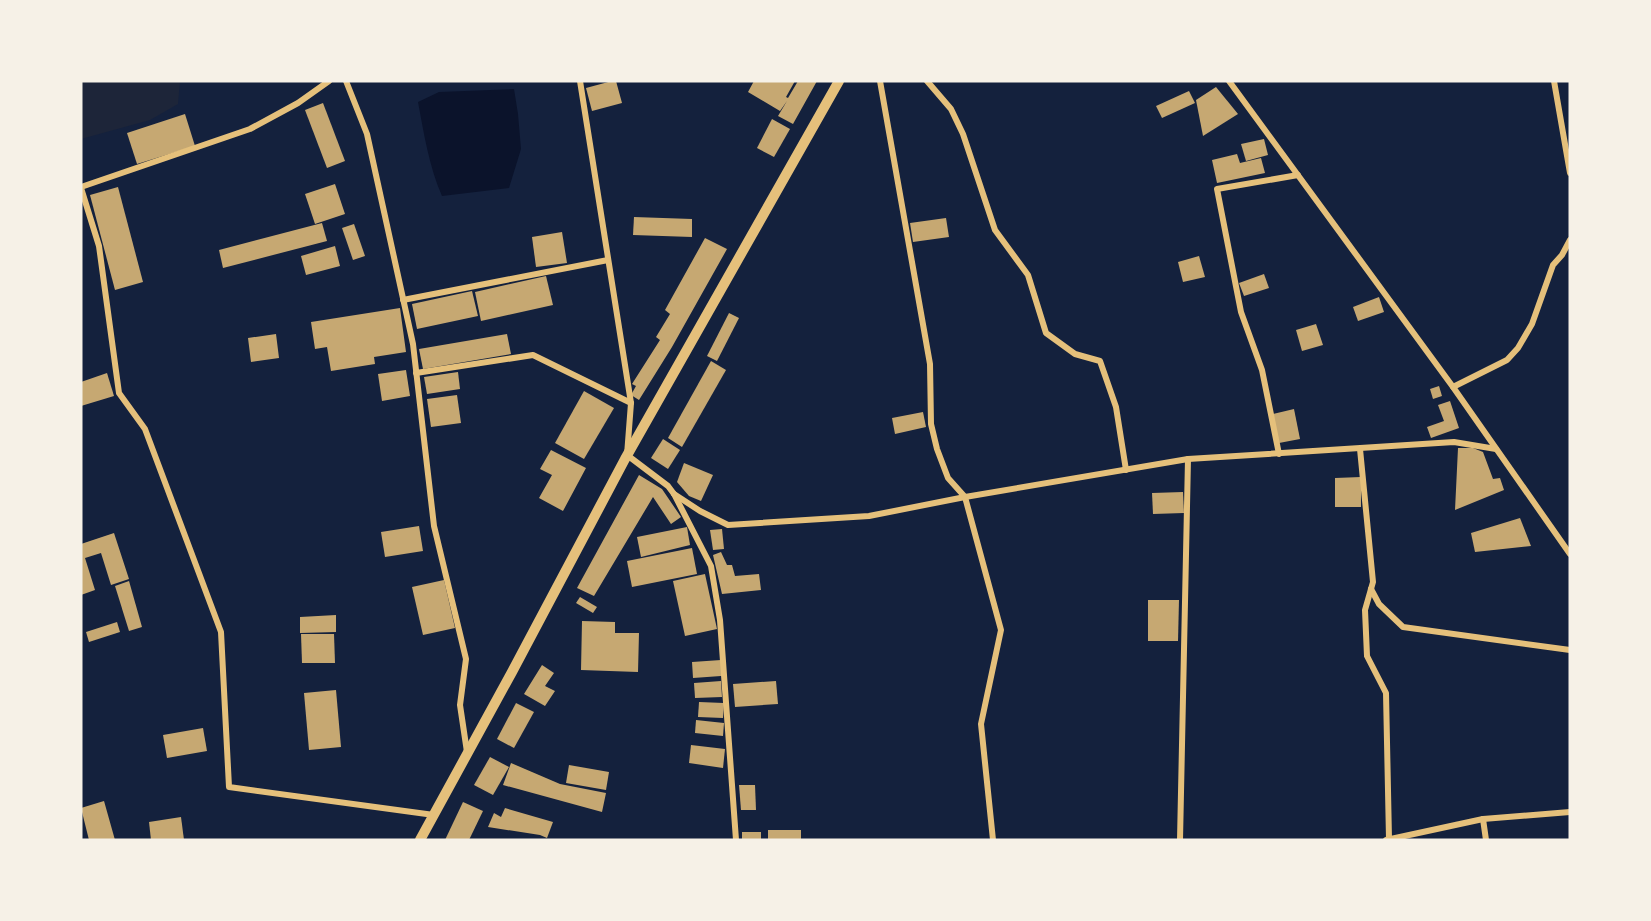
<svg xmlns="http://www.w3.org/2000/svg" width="1651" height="921" font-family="Arial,sans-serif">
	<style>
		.green { fill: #1d2539 }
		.water { fill: #0b132b }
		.building { fill: #c6a872 }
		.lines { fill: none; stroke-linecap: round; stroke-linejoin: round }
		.minor { stroke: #e5c07b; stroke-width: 6 }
		.primary { stroke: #e5c07b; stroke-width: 10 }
	</style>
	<rect width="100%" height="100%" fill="#14213d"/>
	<!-- green -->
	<polygon class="green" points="81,81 180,81 178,104 150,120 81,139"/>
	<!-- water -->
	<path class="water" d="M514,89L518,114L521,149L509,188L442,196C429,166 424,134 418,102L439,92Z"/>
	<!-- building -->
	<g class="building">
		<polygon points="612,81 616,81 622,103 592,111 586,88"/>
		<polygon points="754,81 795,81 786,97 788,98 798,81 817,81 793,124 778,116 787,101 780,111 748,92"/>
		<polygon points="1216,87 1238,114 1203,136 1196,100"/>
		<polygon points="1189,91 1195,103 1162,118 1156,106"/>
		<polygon points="323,103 345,161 327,168 305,110"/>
		<polygon points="185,114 195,146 137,164 127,133"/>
		<polygon points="772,119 790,129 774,157 757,148"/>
		<polygon points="1264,139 1268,155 1246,161 1241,144"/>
		<polygon points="1237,154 1240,163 1261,158 1265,173 1217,183 1212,160"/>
		<polygon points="335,184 345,214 315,224 305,194"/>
		<polygon points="118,187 143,282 115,290 90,195"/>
		<polygon points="634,217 692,219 692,237 633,235"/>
		<polygon points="946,218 949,237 913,242 910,223"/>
		<polygon points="322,223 327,241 223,268 219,250"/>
		<polygon points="354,224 365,256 353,260 342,228"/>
		<polygon points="562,232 567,263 536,267 532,237"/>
		<polygon points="705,238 727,249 672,347 639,400 631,395 636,386 632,384 660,340 656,337 670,314 665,310"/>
		<polygon points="335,246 340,266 306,275 301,256"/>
		<polygon points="1199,256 1205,277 1183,282 1178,262"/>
		<polygon points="1264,274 1269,288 1244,296 1239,283"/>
		<polygon points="546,276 553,305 481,321 475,292"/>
		<polygon points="472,291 478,316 417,329 412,304"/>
		<polygon points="1379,297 1384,312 1358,321 1353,307"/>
		<polygon points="400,308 406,352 374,357 375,364 331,371 327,347 315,349 311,322"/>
		<polygon points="729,313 739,318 717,361 707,356"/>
		<polygon points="1316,324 1323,345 1302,351 1296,330"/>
		<polygon points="276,334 279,358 251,362 248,338"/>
		<polygon points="507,334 511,354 423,369 419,349"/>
		<polygon points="711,361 726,370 682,447 668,438"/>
		<polygon points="406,370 410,396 382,401 378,374"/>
		<polygon points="458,372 460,389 427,394 424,377"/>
		<polygon points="107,373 114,396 81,406 81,382"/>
		<polygon points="1439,386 1442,396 1433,399 1430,389"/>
		<polygon points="584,391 614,408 584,459 555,443"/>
		<polygon points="457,395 461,423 431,427 427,399"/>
		<polygon points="1450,401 1459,428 1431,438 1427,427 1444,421 1438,405"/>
		<polygon points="1294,409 1300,439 1279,443 1273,414"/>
		<polygon points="923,412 926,427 895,434 892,418"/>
		<polygon points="663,439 680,450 668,469 651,458"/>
		<polygon points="1458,448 1473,448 1483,452 1493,479 1500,478 1504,490 1455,510"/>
		<polygon points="551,450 586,468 563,511 539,498 552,475 540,469"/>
		<polygon points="684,463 713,475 701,501 689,496 677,482"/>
		<polygon points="639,475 662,489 681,517 671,524 653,497 594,596 577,588"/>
		<polygon points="1361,477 1361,507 1335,507 1335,478"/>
		<polygon points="1183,492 1184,513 1153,514 1152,493"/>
		<polygon points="1520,518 1531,546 1475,552 1471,533"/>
		<polygon points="419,526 423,551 385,557 381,532"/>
		<polygon points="687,527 690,545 641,557 637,537"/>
		<polygon points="722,529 724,549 713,550 710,530"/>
		<polygon points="114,533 129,579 111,585 101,553 85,558 95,590 81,595 81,544"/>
		<polygon points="692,548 697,574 632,587 627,561"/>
		<polygon points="721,552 727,565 732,565 735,576 759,574 761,590 722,594 713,555"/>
		<polygon points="705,574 717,629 685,636 673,581"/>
		<polygon points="444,580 455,628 423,635 412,587"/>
		<polygon points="129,581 142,627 129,631 115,586"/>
		<polygon points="580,597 597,607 593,613 576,603"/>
		<polygon points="1148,600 1179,600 1178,641 1148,641"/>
		<polygon points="336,615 336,632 300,633 300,617"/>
		<polygon points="582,621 615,622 615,633 639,633 638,672 581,670"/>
		<polygon points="117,622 120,632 89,642 86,632"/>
		<polygon points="301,634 334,634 335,663 302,663"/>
		<polygon points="721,660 721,676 693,678 692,662"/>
		<polygon points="542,665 554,673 545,686 555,691 545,706 524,694"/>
		<polygon points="721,681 722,697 695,698 694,683"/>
		<polygon points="776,681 778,704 735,707 733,684"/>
		<polygon points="336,690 341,747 309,750 304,693"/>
		<polygon points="699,702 724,703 723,718 698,717"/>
		<polygon points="516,703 534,712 514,748 497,739"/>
		<polygon points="696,720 724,723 723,736 695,733"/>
		<polygon points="203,728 207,751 167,758 163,735"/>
		<polygon points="691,745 725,749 723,768 689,763"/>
		<polygon points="490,757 509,767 493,795 474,785"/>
		<polygon points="511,763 560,784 606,793 602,812 503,785"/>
		<polygon points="569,765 609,772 606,790 566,783"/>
		<polygon points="739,785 755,785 756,810 741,810"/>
		<polygon points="104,801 115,840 89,840 81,808"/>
		<polygon points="463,802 483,811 469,840 445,840"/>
		<polygon points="505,808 553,822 547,838 540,835 488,827 494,813 501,817"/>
		<polygon points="181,817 184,840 151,840 149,822"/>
		<rect x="768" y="830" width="33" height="10"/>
		<rect x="742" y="832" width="19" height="8"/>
	</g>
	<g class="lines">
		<!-- minor -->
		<g class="minor">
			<polyline points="346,81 367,134 413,344 434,526 466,659 460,705 467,752"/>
			<polyline points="580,81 631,403 627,455 668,486 674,494 711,566 720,620 736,840"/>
			<polyline points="880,81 930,364 931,424 937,449 948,478 965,497 1001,630 981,724 993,840"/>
			<polyline points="927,81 951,109 963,134 995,230 1028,275 1046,333 1075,354 1100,361 1116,407 1126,470"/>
			<polyline points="1229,81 1453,387 1570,554"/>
			<polyline points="1554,81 1570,173"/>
			<polyline points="81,187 250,129 298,103 329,81"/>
			<polyline points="81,188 99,246 119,393 145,429 221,632 229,787 434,815"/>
			<polyline points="403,300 608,260"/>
			<polyline points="416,373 533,355 631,403"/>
			<polyline points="1453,387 1507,360 1518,348 1532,324 1553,265 1562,255 1570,240"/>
			<polyline points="1360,449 1373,582 1365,610 1367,656 1386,693 1389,839"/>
			<polyline points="1279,454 1262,370 1241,312 1217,189 1298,175"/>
			<polyline points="674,494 700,511 728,525 869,516 965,497 1188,459 1454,442 1496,449"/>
			<polyline points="1371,589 1379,604 1403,627 1570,650"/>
			<polyline points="1483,819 1486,840"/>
			<polyline points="1180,840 1188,459"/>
			<polyline points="1386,840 1483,819 1570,812"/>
		</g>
		<!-- primary -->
		<polyline class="primary" points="420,840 512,672 625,459 839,81"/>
	</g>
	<!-- border -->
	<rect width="1651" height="921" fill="none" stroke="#f6f1e7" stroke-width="165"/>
</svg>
